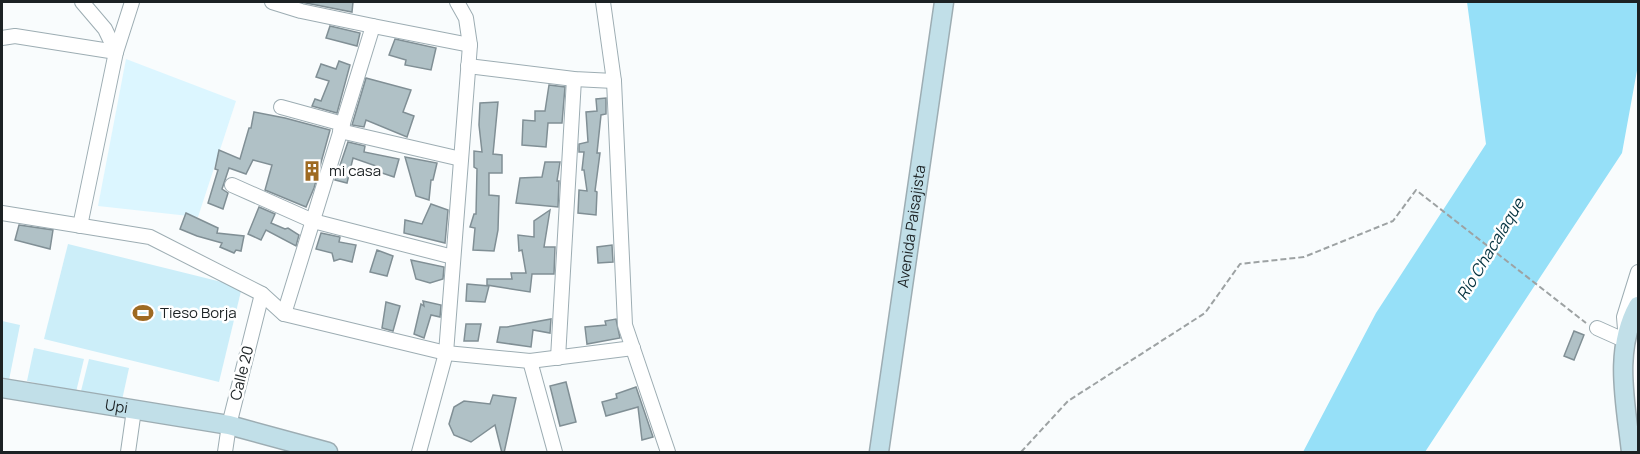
<svg xmlns="http://www.w3.org/2000/svg" width="1640" height="454" font-family="Manrope,sans-serif">
	<style>
		.built { fill: #dcf6ff }
		.green { fill: #cceef9 }
		.water { fill: #96e0f8 }
		.building { fill: #b0c1c6; stroke: #808f95; stroke-width: 1.5 }
		.lines { fill: none; stroke-linecap: round; stroke-linejoin: round }
		.street-casing { stroke: #9dadb3; stroke-width: 16 }
		.secondary-casing { stroke: #9dadb3; stroke-width: 21 }
		.path { stroke: #9da2a3; stroke-width: 2; stroke-dasharray: 6 3; stroke-linecap: butt }
		.street { stroke: #fff; stroke-width: 14 }
		.secondary { stroke: #c1dfe8; stroke-width: 18 }
		.labels { text-anchor: middle; stroke-width: 5; stroke-linejoin: round; paint-order: stroke }
		.poi-label { font-size: 15px; fill: #1c2224; stroke: #fff; text-anchor: start }
		.street-label { font-size: 15px; fill: #1c2224; stroke: #fff }
		.water-label { font-size: 16px; font-style: italic; fill: #03323f; stroke: #fff }
	</style>
	<rect width="100%" height="100%" fill="#f9fcfd"/>
	<!-- built -->
	<polygon class="built" points="126,59 236,101 198,217 98,206"/>
	<!-- green -->
	<g class="green">
		<polygon points="68,244 242,287 219,382 44,339"/>
		<polygon points="2,321 20,325 9,380 2,378"/>
		<polygon points="34,348 84,359 76,392 27,381"/>
		<polygon points="89,359 129,368 122,400 81,391"/>
	</g>
	<!-- water -->
	<polygon class="water" points="1467,2 1638,2 1638,65 1622,153 1425,452 1303,452 1376,313 1486,144"/>
	<!-- building -->
	<g class="building">
		<polygon points="301,2 353,2 352,12"/>
		<polygon points="330,26 360,33 357,46 326,38"/>
		<polygon points="395,39 436,48 431,70 405,65 406,60 389,55"/>
		<polygon points="339,61 350,65 337,113 312,106 315,99 321,101 329,81 316,77 321,64 336,69"/>
		<polygon points="366,78 411,90 403,112 414,116 407,137 366,120 364,127 352,125"/>
		<polygon points="549,85 565,87 562,123 548,123 546,147 522,145 523,120 535,121 535,111 545,111"/>
		<polygon points="606,98 606,114 601,115 597,153 600,153 595,191 597,192 596,215 578,213 579,190 587,191 584,170 582,170 584,152 579,152 579,144 588,142 586,112 597,111 596,99"/>
		<polygon points="498,102 493,154 502,155 502,173 489,173 489,195 499,196 498,230 494,251 473,250 475,228 470,227 474,214 476,214 477,169 474,167 474,151 482,152 479,125 480,103"/>
		<polygon points="254,112 285,118 330,130 314,188 306,207 265,190 272,165 253,160 246,174 229,168 222,189 228,193 223,209 208,203 218,170 215,169 219,150 240,159 249,128 251,128"/>
		<polygon points="348,142 365,146 364,152 399,159 394,177 379,172 379,167 353,158 347,183 335,180"/>
		<polygon points="405,157 437,163 433,180 431,180 429,200 416,196"/>
		<polygon points="545,162 560,162 557,181 559,181 558,207 516,203 520,178 542,177"/>
		<polygon points="431,204 448,210 445,243 404,233 405,220 422,224"/>
		<polygon points="259,207 275,214 271,223 285,229 288,228 299,235 296,246 266,230 261,240 248,234"/>
		<polygon points="550,210 544,247 555,247 554,274 532,274 530,292 487,285 487,279 512,279 511,273 526,273 522,250 519,251 518,235 534,237 534,221"/>
		<polygon points="186,213 218,228 217,233 244,236 241,251 236,250 234,253 220,247 222,243 197,236 180,229"/>
		<polygon points="19,225 53,230 50,249 15,240"/>
		<polygon points="321,233 340,237 339,242 356,245 352,262 340,259 334,261 332,253 316,249"/>
		<polygon points="612,245 613,262 598,263 597,247"/>
		<polygon points="377,250 393,256 387,276 370,272"/>
		<polygon points="411,260 444,267 443,279 430,283 416,279"/>
		<polygon points="467,284 489,286 485,302 466,301"/>
		<polygon points="423,301 441,305 440,317 431,315 424,338 414,334 421,304 424,306"/>
		<polygon points="386,302 400,306 393,331 382,328"/>
		<polygon points="551,319 550,333 533,330 531,347 497,342 500,327 507,327"/>
		<polygon points="616,319 620,338 587,344 585,327 606,325 605,321"/>
		<polygon points="466,324 481,324 478,341 464,341"/>
		<polygon points="1574,331 1584,335 1574,360 1564,356"/>
		<polygon points="566,382 576,422 560,426 550,386"/>
		<polygon points="636,387 653,437 642,440 638,407 606,416 602,402 617,398 616,394"/>
		<polygon points="493,395 516,398 504,453 502,453 495,425 471,442 454,435 449,424 454,407 464,401 490,404"/>
	</g>
	<g class="lines">
		<!-- street casing -->
		<g class="street-casing">
			<g id="street">
				<polyline points="82,2 105,29 116,52"/>
				<polyline points="272,2 301,11 373,26"/>
				<polyline points="603,2 614,81 625,325 668,452"/>
				<polyline points="2,38 15,36 116,52"/>
				<polyline points="468,66 574,79 614,81"/>
				<polyline points="281,107 343,124"/>
				<polyline points="340,131 461,159"/>
				<polyline points="232,185 313,221 453,257"/>
				<polyline points="2,213 150,237 262,294 284,314 446,353 530,361 633,348"/>
				<polyline points="80,226 116,52 132,2"/>
				<polyline points="284,314 373,26 470,45"/>
				<polyline points="1597,328 1626,341 1624,317 1638,272"/>
				<polyline points="558,358 574,79"/>
				<polyline points="530,361 555,452"/>
				<polyline points="128,452 134,410"/>
				<polyline points="225,452 229,425 262,294"/>
				<polyline points="419,452 446,353 470,45 466,18 457,2"/>
			</g>
		</g>
		<!-- secondary casing -->
		<g class="secondary-casing">
			<g id="secondary">
				<path id="s1" d="M2,388L229,425L328,452"/>
				<path id="s2" d="M879,452L944,2"/>
				<path d="M1631,452C1626,404 1613,351 1638,306"/>
			</g>
		</g>
		<!-- path -->
		<polyline class="path" points="1021,452 1068,401 1205,313 1240,264 1304,257 1393,221 1416,190 1586,323"/>
		<!-- street -->
		<use href="#street" class="street"/>
		<!-- secondary -->
		<use href="#secondary" class="secondary"/>
	</g>
	<!-- icons -->
	<defs>
		<g id="building-bare" transform="scale(1.62)"><path d="M-4-6H4V6H1V3H-1V6H-4ZM-2.5-4.3h1.7v1.8h-1.7ZM.8-4.3h1.7v1.8H.8ZM-2.5-1h1.7V.8h-1.7ZM.8-1h1.7V.8H.8Z" fill="#9e6a22" stroke="#fff" stroke-width="2.5" paint-order="stroke"/></g>
		<g id="stadium-bare" transform="scale(1.62)"><path d="M0-5a6.5 5 0 1 0 0 10a6.5 5 0 1 0 0-10ZM-3.5-1.8h7v3.6h-7Z" fill="#9e6a22" stroke="#fff" stroke-width="2.5" paint-order="stroke"/></g>
	</defs>
	<g fill-rule="evenodd">
		<use href="#building-bare" x="312" y="171"/>
		<use href="#stadium-bare" x="143" y="313"/>
	</g>
	<g class="labels">
		<!-- poi labels -->
		<g class="poi-label">
			<text x="329" y="176">mi casa</text>
			<text x="160" y="318">Tieso Borja</text>
		</g>
		<!-- street labels -->
		<g class="street-label">
			<text dy="5" stroke="none"><textPath href="#s2" startOffset="228">Avenida Paisajista</textPath></text>
			<text transform="translate(242 373) rotate(-76)" y="5">Calle 20</text>
			<text dy="5" stroke="none"><textPath href="#s1" startOffset="116">Upi</textPath></text>
		</g>
		<!-- water labels -->
		<g class="water-label">
			<text transform="translate(1490 249) rotate(-59)" y="6">Río Chacalaque</text>
		</g>
	</g>
	<!-- border -->
	<rect width="1640" height="454" fill="none" stroke="#1c2224" stroke-width="6"/>
</svg>
